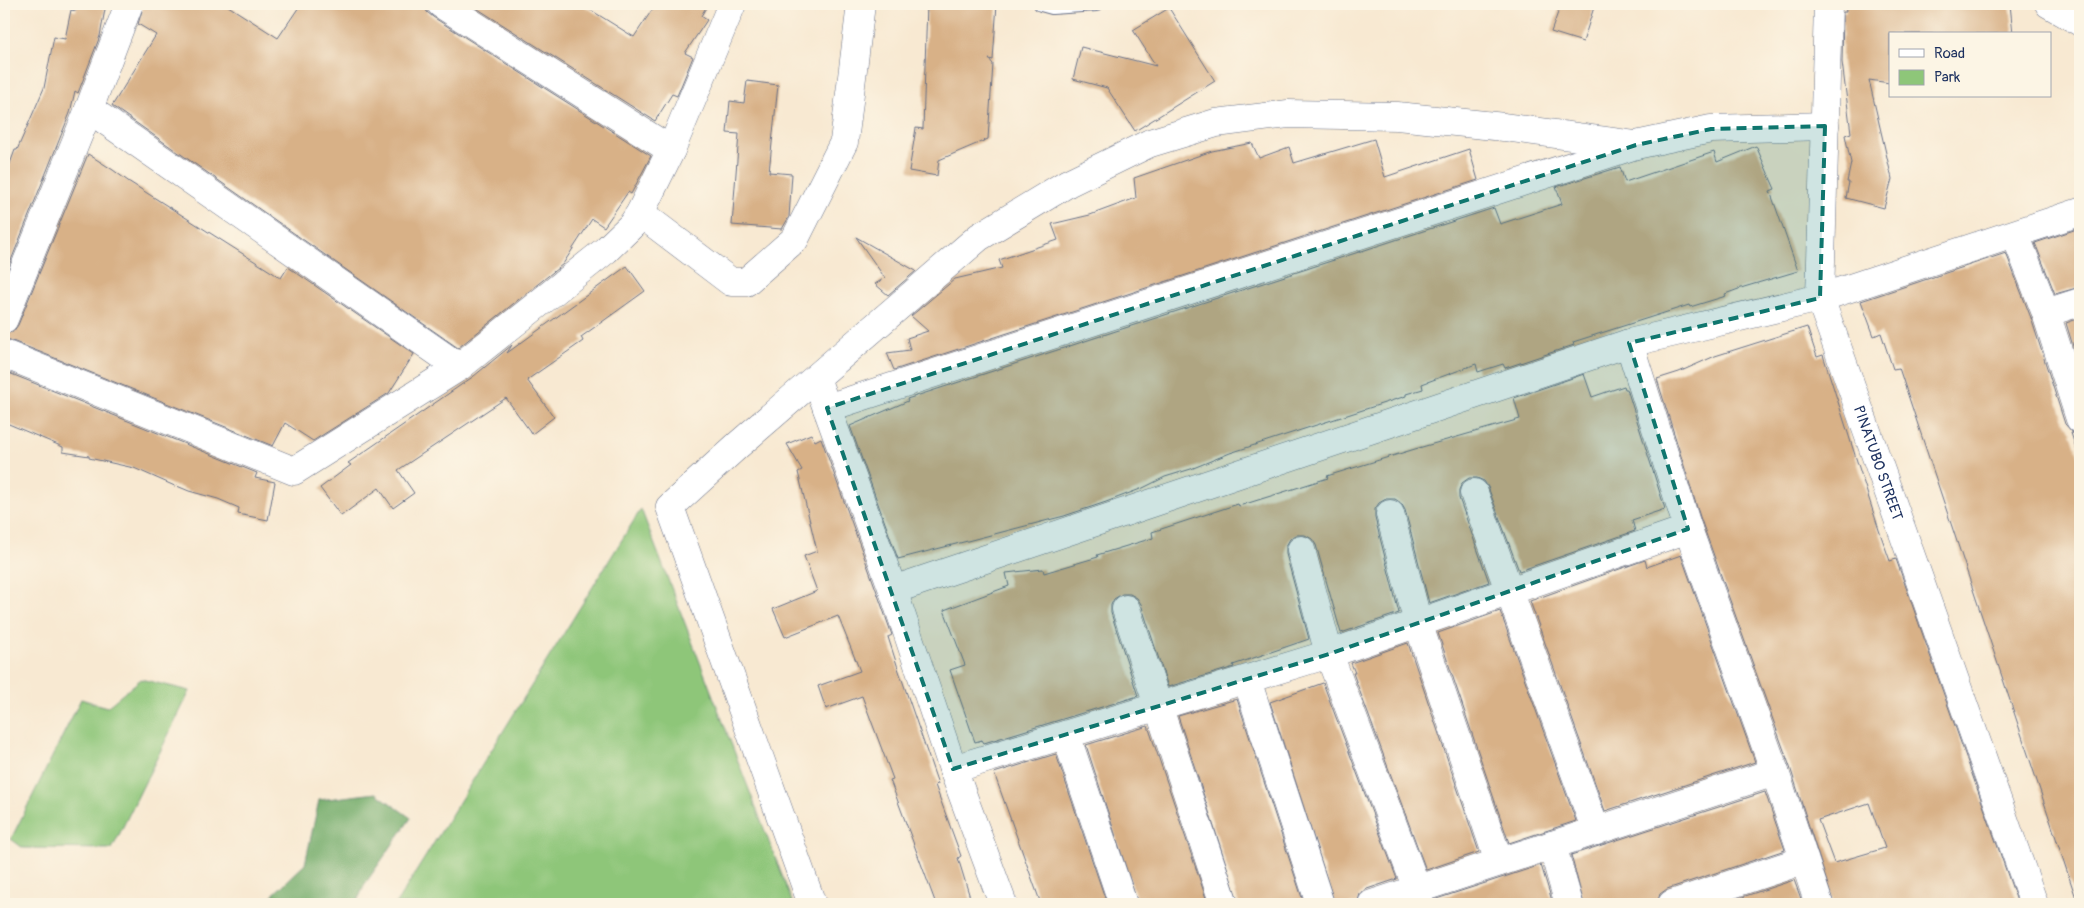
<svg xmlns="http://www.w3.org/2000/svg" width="2084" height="908" font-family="Pangolin,sans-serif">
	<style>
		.green { fill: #8ec679; stroke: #547a6c }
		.forest { fill: #72ab69; stroke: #466d64 }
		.building { fill: #d8b187; fill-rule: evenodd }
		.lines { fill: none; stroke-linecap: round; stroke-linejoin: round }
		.service-casing { stroke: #687087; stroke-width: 16 }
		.minor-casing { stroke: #687087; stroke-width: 29 }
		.tertiary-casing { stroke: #687087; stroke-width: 29 }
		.service { stroke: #fff; stroke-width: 14 }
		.minor { stroke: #fff; stroke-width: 28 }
		.tertiary { stroke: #fff; stroke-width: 28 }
		.marked { fill: #0f766e; fill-opacity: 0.2; stroke: #0f766e; stroke-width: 4; stroke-dasharray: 10 6; stroke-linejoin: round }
		.labels { text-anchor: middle; stroke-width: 5; stroke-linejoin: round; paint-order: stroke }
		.street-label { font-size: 15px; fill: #1b2f5e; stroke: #fcf5e5 }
	</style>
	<rect width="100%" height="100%" fill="#fcf5e5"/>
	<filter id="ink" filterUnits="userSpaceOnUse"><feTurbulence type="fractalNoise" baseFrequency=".02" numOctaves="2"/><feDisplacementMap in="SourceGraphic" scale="10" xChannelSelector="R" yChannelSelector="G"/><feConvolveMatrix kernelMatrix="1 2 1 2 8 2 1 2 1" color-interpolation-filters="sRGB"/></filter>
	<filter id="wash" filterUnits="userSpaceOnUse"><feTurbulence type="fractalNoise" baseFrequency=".0096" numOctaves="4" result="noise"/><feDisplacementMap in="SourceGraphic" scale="20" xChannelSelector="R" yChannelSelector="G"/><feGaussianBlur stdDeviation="1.12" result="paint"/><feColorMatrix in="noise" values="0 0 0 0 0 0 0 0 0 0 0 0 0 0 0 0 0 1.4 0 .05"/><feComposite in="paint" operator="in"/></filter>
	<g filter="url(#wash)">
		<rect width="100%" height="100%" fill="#f8e9d2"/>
		<!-- green -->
		<g class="green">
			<polygon points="641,509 793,904 396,904"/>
			<polygon points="141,679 190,691 112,849 23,848 11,839 81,699 107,707"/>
		</g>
		<!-- forest -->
		<polygon class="forest" points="376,793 411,818 365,884 356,904 263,904 305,864 319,800"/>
		<g id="blocks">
			<!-- building -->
			<g class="building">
				<polygon points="77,4 106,4 100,36 78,93 75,91 70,113 4,278 4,180 15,150 17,150 44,88 54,37 65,39 71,10 76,11"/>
				<polygon points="144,4 225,4 278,38 301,4 425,4 427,12 433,17 651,156 631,194 628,192 604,227 592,219 563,264 458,348 112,106 156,35 138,24"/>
				<polygon points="470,4 581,4 634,37 656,4 708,4 701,16 707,20 685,53 693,57 677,96 672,94 655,121"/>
				<polygon points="927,4 997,4 993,60 989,59 993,64 988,139 939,160 937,176 909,171 916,128 923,129"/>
				<polygon points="1561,4 1595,4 1583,42 1551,32"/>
				<polygon points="1845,4 2010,4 2013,34 1890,34 1890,83 1869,80 1892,179 1884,208 1846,198 1849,182 1847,182 1851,163 1845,135 1851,133 1842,62 1843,12 1846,12"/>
				<polygon points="1169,8 1215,81 1135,131 1107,88 1073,79 1081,47 1156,66 1133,30"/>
				<polygon points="747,81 778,85 769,172 792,174 789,217 782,229 732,225 739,134 727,133 730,101 744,103"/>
				<polygon points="1374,139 1385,177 1469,149 1478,180 894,370 887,353 910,350 907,338 928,331 911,316 955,279 1002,268 999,260 1058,240 1052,224 1090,215 1136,198 1134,178 1212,151 1252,143 1259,158 1289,147 1294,163"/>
				<polygon points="1756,146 1775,189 1770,191 1798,271 1744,287 1725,294 1726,296 1690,307 1689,305 1573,342 1574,345 1505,368 1503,364 1478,372 1476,364 1422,384 1423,389 1406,394 1406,396 1230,453 1191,469 1165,477 1143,488 1106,502 1064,516 898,559 850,426 908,401 907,399 1494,208 1500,224 1562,204 1556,187 1620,167 1625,182 1714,152 1717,162"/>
				<polygon points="88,154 113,170 128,181 281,278 288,267 414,354 389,393 313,441 285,423 273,446 10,340 4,339 4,334 13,332 18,325"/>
				<polygon points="2080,228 2080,287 2055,294 2035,243"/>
				<polygon points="856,237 916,271 888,295 875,284 885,278"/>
				<polygon points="2006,253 2031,318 2065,424 2073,433 2071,433 2080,460 2080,897 2076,898 1899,368 1893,369 1881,333 1874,336 1861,301"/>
				<polygon points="627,266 645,291 581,337 583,341 527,380 554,417 532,434 506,398 398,470 414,493 393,508 379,488 341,516 320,488 351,465 348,463 474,376 512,345 507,353"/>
				<polygon points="2080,318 2080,369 2066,323"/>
				<path d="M1807,327L1817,357L1823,355L1879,530L1890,561L1896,559L2018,904H1834L1790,767L1700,517L1657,379L1679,372L1715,356ZM1869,803L1885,848L1834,863L1818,820Z"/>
				<polygon points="4,371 257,473 255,478 275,482 268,520 238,514 239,508 218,499 189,491 177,486 177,487 134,468 89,458 89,456 63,452 63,447 4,422"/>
				<polygon points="1584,374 1592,397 1624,386 1625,389 1627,389 1665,509 1632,520 1635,531 1519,571 1488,487 1484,481 1477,478 1469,478 1462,483 1459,490 1459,498 1489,582 1429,603 1405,510 1401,503 1395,499 1386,499 1379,503 1375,509 1375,518 1399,613 1341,633 1316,545 1312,539 1305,535 1296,535 1290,539 1286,546 1286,554 1309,639 1233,665 1234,667 1168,687 1141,604 1137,598 1130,594 1122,594 1114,599 1111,605 1111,613 1138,696 984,743 982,740 975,742 950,670 965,665 944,610 1009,586 1006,573 1043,569 1044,573 1098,557 1097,555 1153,538 1152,532 1238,504 1239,506 1328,478 1327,476 1415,449 1520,419 1514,398"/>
				<polygon points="811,434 815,441 821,438 878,595 892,635 888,637 898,668 938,784 935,785 961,856 958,858 972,904 936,904 890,780 893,779 862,696 826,709 818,686 860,671 838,616 785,637 773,609 817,591 804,556 817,551 798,472 802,470 787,444"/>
				<polygon points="1681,555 1755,762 1605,811 1530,601 1645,560 1647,567"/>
				<polygon points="1500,611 1576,821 1509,843 1438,633"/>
				<polygon points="1408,643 1479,852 1426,870 1353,673 1355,673 1351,663"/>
				<polygon points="1323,683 1397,879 1367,889 1360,894 1357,904 1335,904 1270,702"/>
				<polygon points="1237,699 1304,904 1239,904 1178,716"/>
				<polygon points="1148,726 1208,904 1138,904 1086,745"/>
				<polygon points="1056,754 1107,904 1041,904 994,773"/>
				<polygon points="1765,792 1785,850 1667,889 1660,894 1657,904 1584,904 1571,855"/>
				<polygon points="1541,865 1553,904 1421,904"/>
				<polygon points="1794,880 1803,904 1721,904"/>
			</g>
		</g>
	</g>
	<g filter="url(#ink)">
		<use href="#blocks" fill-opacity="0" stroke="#687087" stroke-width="1"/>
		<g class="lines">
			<!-- service casing -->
			<g class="service-casing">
				<polyline id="service" points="1041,4 1052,7 1096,4"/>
			</g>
			<!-- minor casing -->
			<g class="minor-casing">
				<g id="minor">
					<polyline points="441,4 671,150"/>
					<polyline points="2049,4 2080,22"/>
					<polyline points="89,109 459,367"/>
					<polyline points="640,213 731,282 746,282 795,239 844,142 861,4"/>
					<polyline points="2015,234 2046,313 2080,419"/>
					<polyline points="2046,313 2080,302"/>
					<polyline points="4,319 89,109 129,4"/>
					<polyline points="1629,343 1688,529 1775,772 1819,904"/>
					<polyline points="4,354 294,471 459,367 606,250 632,225 640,213 671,150 732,4"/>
					<polyline points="820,389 893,590 953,769 1003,904"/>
					<polyline points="827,408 1636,145 1711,129 1825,126"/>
					<polyline points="1474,493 1596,831"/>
					<polyline points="1390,514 1418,623 1499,862"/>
					<polyline points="1301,550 1329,654 1417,889"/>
					<polyline points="893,590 1629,343 1820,298 2080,212"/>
					<polyline points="1126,609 1224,904"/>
					<polyline points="1247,680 1320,904"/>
					<polyline points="1066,735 1123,904"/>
					<polyline points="953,769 1329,654 1688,529"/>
					<polyline points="1552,845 1569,904"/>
					<polyline points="812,904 670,507 737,446 979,237 1068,183 1150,143 1216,123 1288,114 1397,116 1504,127 1636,145"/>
					<polyline points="1372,904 1775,772"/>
					<polyline points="1672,904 1804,860"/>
				</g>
			</g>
			<!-- tertiary casing -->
			<g class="tertiary-casing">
				<g id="tertiary">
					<path id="s1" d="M1828,4L1820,298L2034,904"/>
				</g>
			</g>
			<!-- service -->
			<use href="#service" class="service"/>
			<!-- minor -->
			<use href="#minor" class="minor"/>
			<!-- tertiary -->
			<use href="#tertiary" class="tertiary"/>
		</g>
	</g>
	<!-- marked area -->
	<path class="marked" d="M1825,126L1820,298L1629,343L1688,529L1329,654L953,769L827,408L1636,145L1711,129Z"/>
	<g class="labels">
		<!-- street labels -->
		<g class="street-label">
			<text dy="5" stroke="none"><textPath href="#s1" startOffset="469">PINATUBO STREET</textPath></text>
		</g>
	</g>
	<!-- margin -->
	<rect width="2084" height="908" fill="none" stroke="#fcf5e5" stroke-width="20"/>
	<!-- legend -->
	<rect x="1889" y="32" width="162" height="65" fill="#fcf5e5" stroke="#a2a6af"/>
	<rect x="1899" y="49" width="25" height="8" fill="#ffffff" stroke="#a2a6af"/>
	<text x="1934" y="58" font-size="15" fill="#1b2f5e">Road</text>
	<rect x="1899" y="70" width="25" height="15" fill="#8ec679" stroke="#a2a6af"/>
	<text x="1934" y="82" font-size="15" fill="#1b2f5e">Park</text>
</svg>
